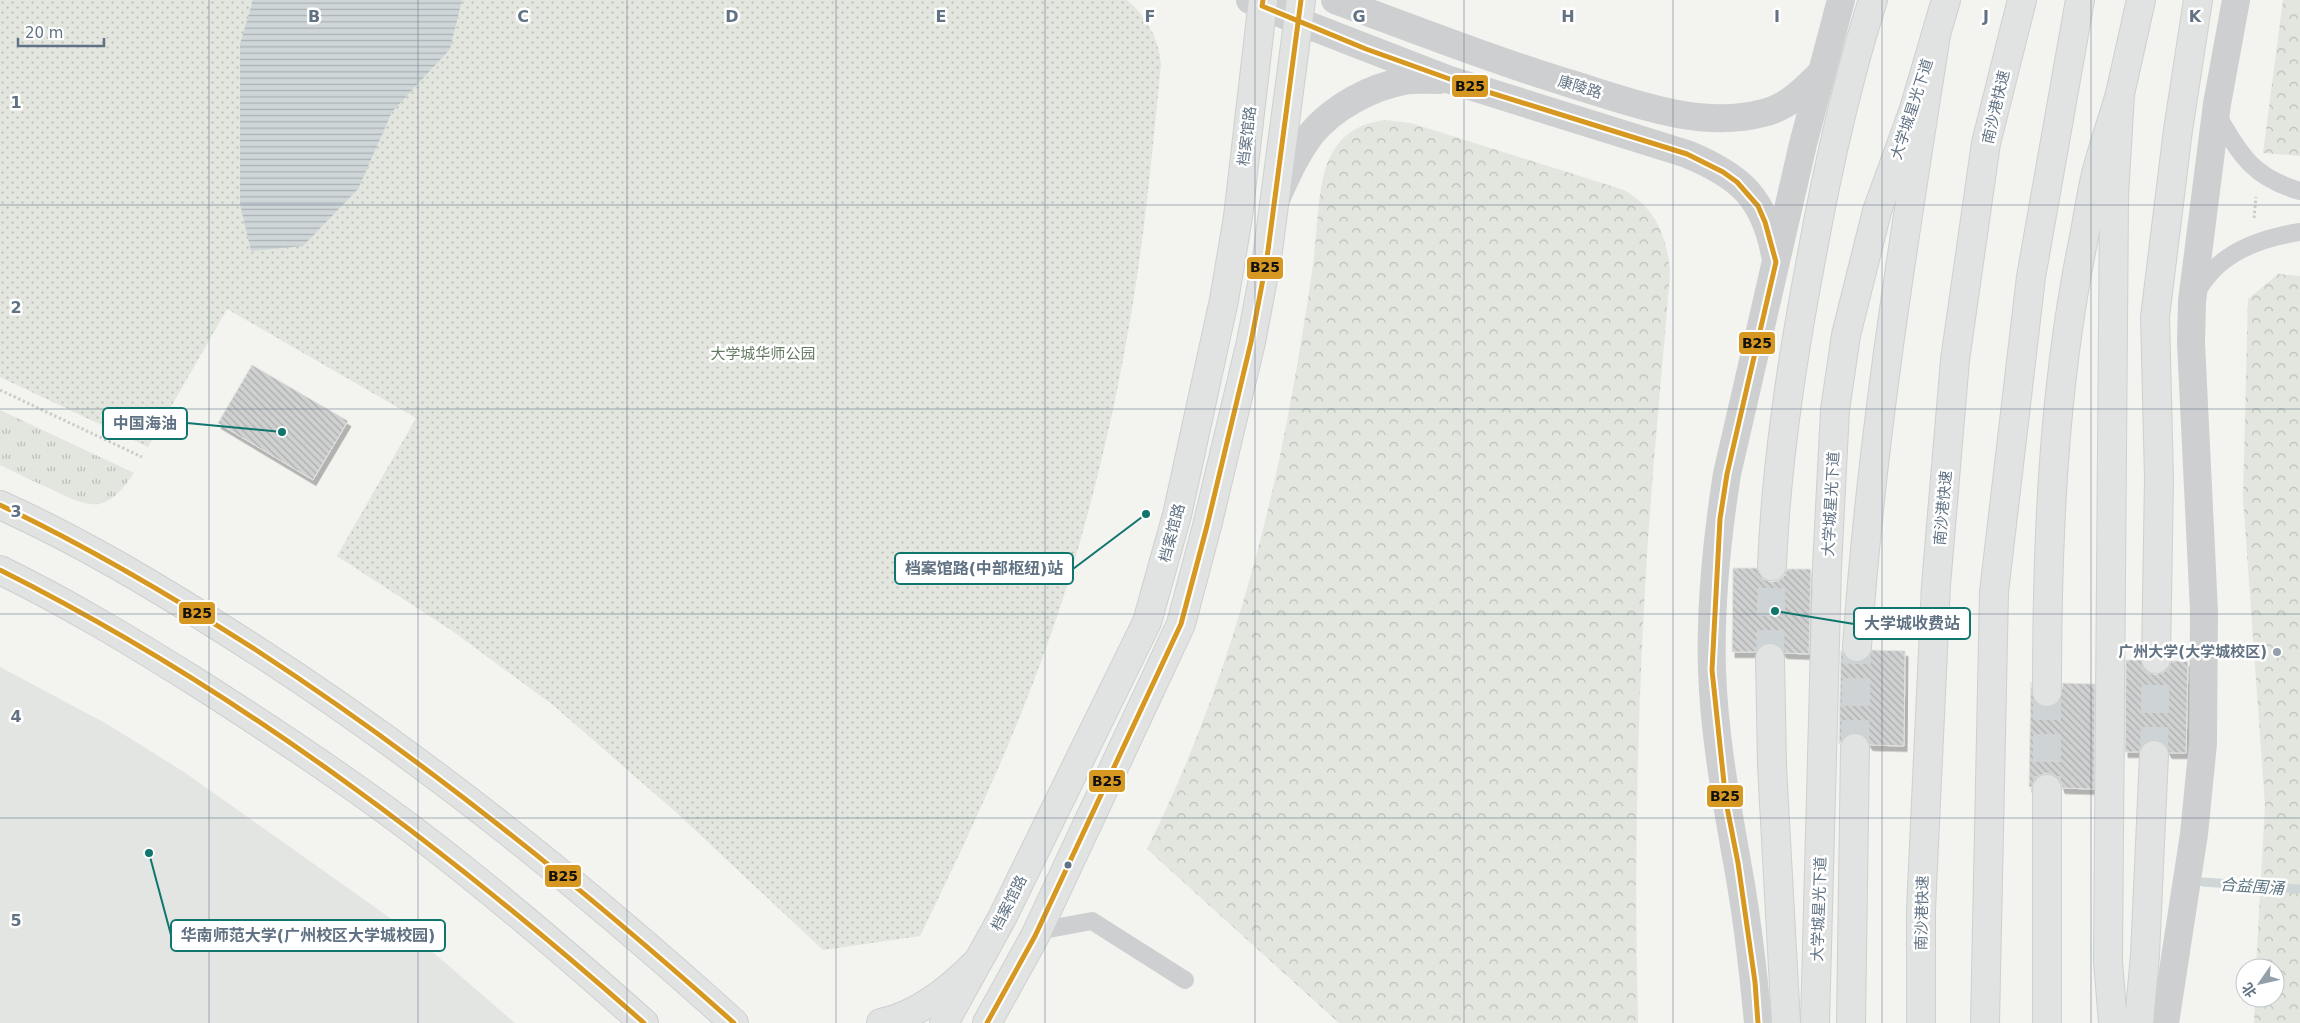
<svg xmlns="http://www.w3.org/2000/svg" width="2300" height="1023" font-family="'DejaVu Sans','Noto Sans SC',sans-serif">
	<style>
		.built { fill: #e3e5e3 }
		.grass { fill: url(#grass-tufts) }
		.forest { fill: url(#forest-crowns) }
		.park { fill: url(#park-dots) }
		.water { fill: url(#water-rules) }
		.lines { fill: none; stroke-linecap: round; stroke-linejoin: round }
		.stream { stroke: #ced6d8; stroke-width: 9 }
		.building { fill: url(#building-back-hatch); stroke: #e2e2e0; filter: url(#shadow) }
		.motorway-tunnel { stroke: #ced3d5; stroke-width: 28; stroke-dasharray: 28 14; stroke-linecap: butt }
		.secondary-casing { stroke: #ced0d0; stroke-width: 30 }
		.primary-casing { stroke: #ced0d0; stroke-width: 30 }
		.motorway-casing { stroke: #ced0d0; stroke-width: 30 }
		.path { stroke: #ccc; stroke-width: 3; stroke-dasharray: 2.5 2.5; stroke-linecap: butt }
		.service { stroke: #cecfd0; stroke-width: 18 }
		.tertiary { stroke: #cecfd0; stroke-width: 28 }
		.secondary { stroke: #e1e2e2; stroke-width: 28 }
		.primary { stroke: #e1e2e2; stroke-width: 28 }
		.motorway { stroke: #e1e2e2; stroke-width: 28 }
		.bus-1-casing { stroke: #fff; stroke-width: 9 }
		.bus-1 { stroke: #d79821; stroke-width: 5 }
		.grid { fill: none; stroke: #607283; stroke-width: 1; stroke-opacity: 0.55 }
		.poi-dot { fill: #939fa9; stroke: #fff; stroke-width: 2 }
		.bus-dot { fill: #607283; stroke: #fff; stroke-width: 2 }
		.labels { text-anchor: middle; stroke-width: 5; stroke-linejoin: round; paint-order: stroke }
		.street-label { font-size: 15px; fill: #607283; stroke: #fff }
		.park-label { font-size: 15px; fill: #647a60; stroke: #fff }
		.poi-label { font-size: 15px; font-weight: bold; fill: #607283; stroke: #fff; text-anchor: end }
		.water-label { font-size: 16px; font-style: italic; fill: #5b7581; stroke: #fff }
		.grid-label { font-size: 16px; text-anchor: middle; font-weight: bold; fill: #607283; stroke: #fff; stroke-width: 5; stroke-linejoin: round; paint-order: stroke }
		.leader { fill: none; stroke: #0f766e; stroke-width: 2 }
		.callout-dot { fill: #0f766e; stroke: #fff; stroke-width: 2 }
		.callout { fill: #fff; stroke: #0f766e; stroke-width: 2 }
		.callout-label { font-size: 16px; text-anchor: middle; font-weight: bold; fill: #607283 }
		.line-badge { stroke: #fff; stroke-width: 2 }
		.pale-badge-label { font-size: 14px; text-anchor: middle; font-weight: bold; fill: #111 }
	</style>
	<defs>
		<pattern id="grass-tufts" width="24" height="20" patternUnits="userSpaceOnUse" patternTransform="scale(1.25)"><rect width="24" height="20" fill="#e2e6de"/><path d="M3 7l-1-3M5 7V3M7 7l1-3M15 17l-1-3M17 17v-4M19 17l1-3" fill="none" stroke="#bbbfb9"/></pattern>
		<pattern id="forest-crowns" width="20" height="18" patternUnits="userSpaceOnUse" patternTransform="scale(1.25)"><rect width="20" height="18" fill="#e2e6de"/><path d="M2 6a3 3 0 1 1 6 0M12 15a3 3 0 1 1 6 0" fill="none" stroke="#bbbfb9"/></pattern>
		<pattern id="park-dots" width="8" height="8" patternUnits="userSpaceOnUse" patternTransform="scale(1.25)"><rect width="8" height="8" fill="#e2e6de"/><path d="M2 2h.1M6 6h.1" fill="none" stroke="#bbbfb9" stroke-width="1.8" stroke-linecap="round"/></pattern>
		<pattern id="water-rules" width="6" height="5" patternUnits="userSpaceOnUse" patternTransform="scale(1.25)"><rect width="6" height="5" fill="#ced6d8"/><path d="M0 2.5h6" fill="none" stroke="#abb2b5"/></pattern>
		<pattern id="building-back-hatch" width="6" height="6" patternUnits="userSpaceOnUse" patternTransform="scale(1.25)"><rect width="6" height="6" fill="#cfd0d0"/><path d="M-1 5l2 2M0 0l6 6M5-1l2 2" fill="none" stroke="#abadae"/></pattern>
		<filter id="shadow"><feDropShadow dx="3" dy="5.5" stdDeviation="0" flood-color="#0004"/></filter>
	</defs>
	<rect width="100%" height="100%" fill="#f3f3f0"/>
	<!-- built -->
	<polygon class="built" points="0,667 107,724 184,772 407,930 515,1023 0,1023"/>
	<!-- grass -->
	<path class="grass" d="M0,410L134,473C107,513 93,510 53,490C35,482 18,474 0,465Z"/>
	<!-- forest -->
	<g class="forest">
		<polygon points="2283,0 2300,0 2300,156 2263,153"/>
		<path d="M1384,120L1411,123L1624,190C1656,208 1668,238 1670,274C1662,373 1652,471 1646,571C1637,721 1634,872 1638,1023H1339L1147,849C1218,706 1264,551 1292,394C1300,348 1308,303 1314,257C1317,230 1318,191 1326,167C1337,137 1354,125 1384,120Z"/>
		<polygon points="2278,274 2300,276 2300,1023 2254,1023 2255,998 2275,998 2275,968 2256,968 2265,805 2243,498 2248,299"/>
	</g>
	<!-- park -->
	<path class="park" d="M0,0H1127C1147,17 1159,39 1161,65C1154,133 1148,202 1138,270C1125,360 1106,450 1081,538C1043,677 983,807 920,936L823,950L678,814L553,705L451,630L337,556L416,418L227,309L148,447L0,377Z"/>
	<!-- water -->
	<polygon class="water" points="253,0 462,0 450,49 392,112 358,189 303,246 251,251 240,204 240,44"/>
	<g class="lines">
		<!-- stream -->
		<polyline class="stream" points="2203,882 2300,889"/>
	</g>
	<!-- building -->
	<g class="building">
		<polygon points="252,365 348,421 313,480 218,423"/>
		<polygon points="1733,568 1757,568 1763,579 1772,582 1779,580 1785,575 1787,569 1811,569 1809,654 1784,653 1778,645 1770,642 1762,645 1756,652 1732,652"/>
		<polygon points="1841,650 1848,660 1856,663 1864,661 1872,650 1905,651 1904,746 1870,745 1863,735 1856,732 1847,735 1839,744"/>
		<polygon points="2126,660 2141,660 2143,667 2148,672 2155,675 2164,672 2169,667 2171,661 2188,661 2186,753 2169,753 2163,742 2154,739 2146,741 2139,752 2125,752"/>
		<polygon points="2031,682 2034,700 2039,705 2046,708 2054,706 2060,700 2063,683 2095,684 2094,789 2062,788 2060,781 2055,776 2047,773 2039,776 2034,781 2032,787 2029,787"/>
	</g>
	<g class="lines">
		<!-- motorway-tunnel -->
		<g class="motorway-tunnel">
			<polyline points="1770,658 1772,566"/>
			<polyline points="2047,692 2047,789"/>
			<polyline points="1855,748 1857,647"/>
			<polyline points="2154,755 2156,659"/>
		</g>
		<!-- secondary casing -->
		<g class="secondary-casing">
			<g id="secondary">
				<polyline points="944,1023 1002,918 1147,622 1177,515 1224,300 1238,217 1263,0"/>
				<polyline points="987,1023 1035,936 1181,624 1207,526 1251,342 1267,258 1301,0"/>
				<polyline points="1815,1023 1827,567 1835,410 1846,335 1877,211 1914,109 1946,0"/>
				<polyline points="2113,1023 2108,961 2114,197 2120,94 2141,0"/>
			</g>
		</g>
		<!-- primary casing -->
		<g class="primary-casing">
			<g id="primary">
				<path d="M0,505C80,541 155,586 229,633C410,747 576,880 734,1023"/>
				<path d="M0,570C68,603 132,642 196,682C273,731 350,782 422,837C499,896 572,959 644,1023"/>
				<path d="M881,1023C919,1015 952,988 978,961"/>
			</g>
		</g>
		<!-- motorway casing -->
		<g class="motorway-casing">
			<g id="motorway">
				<path d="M1772,566C1776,465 1791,365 1810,265C1826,176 1845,87 1873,0"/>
				<path d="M1857,647C1871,441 1904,238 1936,35"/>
				<polyline points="1770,658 1772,766 1786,1023"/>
				<polyline points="2156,659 2159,479 2155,317 2178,130 2198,0"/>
				<path d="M2047,692C2047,539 2053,387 2084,237C2088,216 2091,195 2096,174C2103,147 2112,121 2120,94"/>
				<polyline points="1851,1023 1855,748"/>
				<polyline points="1921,1023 1921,910 1936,585 1955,360 1986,143 2022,0"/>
				<polyline points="1985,1023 1994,592 2031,277 2080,0"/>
				<polyline points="2047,1023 2047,789"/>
				<polyline points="2139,1023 2145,955 2154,755"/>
			</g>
		</g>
		<!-- path -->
		<g class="path">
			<polyline points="2254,218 2256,197"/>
			<polyline points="0,390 142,457"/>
		</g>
		<!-- service -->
		<g class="service">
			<path d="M2218,112L2219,118C2241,157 2255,178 2300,191"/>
			<path d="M2197,292C2217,254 2259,238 2300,232"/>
			<polyline points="1038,931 1092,921 1185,980"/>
		</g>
		<!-- tertiary -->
		<g class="tertiary">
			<path d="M1250,0L1300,22L1447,79L1687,154C1740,176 1764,197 1775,255"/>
			<path d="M1335,0C1416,30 1498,62 1581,87C1638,105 1703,129 1763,113C1788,107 1803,91 1821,73"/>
			<path d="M1277,197C1287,175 1297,152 1312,133C1334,107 1371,87 1404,81C1415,79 1427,80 1439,80"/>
			<path d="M1758,1023C1753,969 1747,915 1737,862C1726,799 1714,734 1712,670C1710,605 1717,538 1727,474L1803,144L1841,0"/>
			<polyline points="2165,1023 2194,834 2203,743 2204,611 2191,343 2192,301 2217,104 2236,0"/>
		</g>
		<!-- secondary -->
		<use href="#secondary" class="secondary"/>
		<!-- primary -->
		<use href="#primary" class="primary"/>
		<!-- motorway -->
		<use href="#motorway" class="motorway"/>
		<!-- bus-1 casing -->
		<g class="bus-1-casing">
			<g id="bus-1">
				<polyline points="1263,0 1262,6 1366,49 1472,87 1687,154 1723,172 1737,182 1758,206 1765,222 1776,262 1727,474 1720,519 1712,670 1726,802 1738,863 1755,982 1758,1023"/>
				<path d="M0,505C89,547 173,597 256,650C426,761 583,888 734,1023"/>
				<path d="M0,570C236,688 447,849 644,1023"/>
				<polyline points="987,1023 1035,936 1181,624 1207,526 1251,342 1267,258 1301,0"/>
			</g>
		</g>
		<!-- bus-1 -->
		<use href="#bus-1" class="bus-1"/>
	</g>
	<!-- grid -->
	<path class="grid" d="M209,0V1023M418,0V1023M627,0V1023M836,0V1023M1045,0V1023M1255,0V1023M1464,0V1023M1673,0V1023M1882,0V1023M2091,0V1023M0,205H2300M0,409H2300M0,614H2300M0,818H2300"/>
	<!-- markers -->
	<circle class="poi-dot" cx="2277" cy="652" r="5"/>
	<circle class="bus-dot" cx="1068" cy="865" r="4.5"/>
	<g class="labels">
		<!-- street labels -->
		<g class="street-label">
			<text transform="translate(1580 87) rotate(17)" y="5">康陵路</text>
			<text transform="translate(1996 107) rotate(-77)" y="5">南沙港快速</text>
			<text transform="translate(1912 109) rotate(-72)" y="5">大学城星光下道</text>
			<text transform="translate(1247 136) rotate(-83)" y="5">档案馆路</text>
			<text transform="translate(1831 504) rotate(-87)" y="5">大学城星光下道</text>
			<text transform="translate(1943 508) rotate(-85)" y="5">南沙港快速</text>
			<text transform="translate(1172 533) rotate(-75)" y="5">档案馆路</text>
			<text transform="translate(1009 903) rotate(-63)" y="5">档案馆路</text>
			<text transform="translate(1819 909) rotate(-88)" y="5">大学城星光下道</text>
			<text transform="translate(1922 913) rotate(-89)" y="5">南沙港快速</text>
		</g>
		<!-- park labels -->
		<g class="park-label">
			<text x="763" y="359">大学城华师公园</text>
		</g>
		<!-- poi labels -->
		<g class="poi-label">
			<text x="2267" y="657">广州大学(大学城校区)</text>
		</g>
		<!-- water labels -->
		<g class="water-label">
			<text transform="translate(2252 886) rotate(4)" y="6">合益围涌</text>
		</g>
	</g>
	<g class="grid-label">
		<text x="314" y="22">B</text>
		<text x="523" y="22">C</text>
		<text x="732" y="22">D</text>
		<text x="941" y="22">E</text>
		<text x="1150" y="22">F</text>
		<text x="1359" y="22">G</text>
		<text x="1568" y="22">H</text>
		<text x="1777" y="22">I</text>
		<text x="1986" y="22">J</text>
		<text x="2195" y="22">K</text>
		<text x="16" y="108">1</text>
		<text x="16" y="313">2</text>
		<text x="16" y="517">3</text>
		<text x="16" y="722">4</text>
		<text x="16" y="926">5</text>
	</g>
	<!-- callouts -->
	<path class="leader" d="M282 432L187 423M1146 514L1073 569M1775 611L1854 624M149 853L171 935"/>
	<g class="callout-dot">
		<circle cx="282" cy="432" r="5"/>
		<circle cx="1146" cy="514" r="5"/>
		<circle cx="1775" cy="611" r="5"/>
		<circle cx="149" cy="853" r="5"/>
	</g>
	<g class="callout">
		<rect x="103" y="408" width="84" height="31" rx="5"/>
		<rect x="895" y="553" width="178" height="31" rx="5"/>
		<rect x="1854" y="608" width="116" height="31" rx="5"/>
		<rect x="171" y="920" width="274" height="31" rx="5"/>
	</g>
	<g class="callout-label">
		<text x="145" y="429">中国海油</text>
		<text x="984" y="574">档案馆路(中部枢纽)站</text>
		<text x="1912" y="629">大学城收费站</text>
		<text x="308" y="941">华南师范大学(广州校区大学城校园)</text>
	</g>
	<g class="line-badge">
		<rect x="1451" y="74" width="38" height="24" rx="5" fill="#d79821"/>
		<rect x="1246" y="256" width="38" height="24" rx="5" fill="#d79821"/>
		<rect x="1738" y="331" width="38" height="24" rx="5" fill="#d79821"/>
		<rect x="178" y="601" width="38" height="24" rx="5" fill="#d79821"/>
		<rect x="1088" y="769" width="38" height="24" rx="5" fill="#d79821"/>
		<rect x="1706" y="784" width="38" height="24" rx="5" fill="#d79821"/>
		<rect x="544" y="864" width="38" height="24" rx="5" fill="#d79821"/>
	</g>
	<g class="pale-badge-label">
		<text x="1470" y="91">B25</text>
		<text x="1265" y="272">B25</text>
		<text x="1757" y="348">B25</text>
		<text x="197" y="618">B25</text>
		<text x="1107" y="786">B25</text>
		<text x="1725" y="801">B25</text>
		<text x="563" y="881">B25</text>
	</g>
	<!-- north arrow -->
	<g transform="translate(2260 983) rotate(236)"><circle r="24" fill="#ffffff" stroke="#bfc7cd"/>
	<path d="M0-4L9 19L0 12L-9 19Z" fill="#939fa9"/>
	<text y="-8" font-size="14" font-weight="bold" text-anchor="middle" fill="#607283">北</text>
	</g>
	<!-- scale -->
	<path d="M18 38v8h86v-8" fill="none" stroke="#607283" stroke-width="2.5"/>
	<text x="25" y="38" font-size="15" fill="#607283" stroke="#ffffff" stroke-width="4" paint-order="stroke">20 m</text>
</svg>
